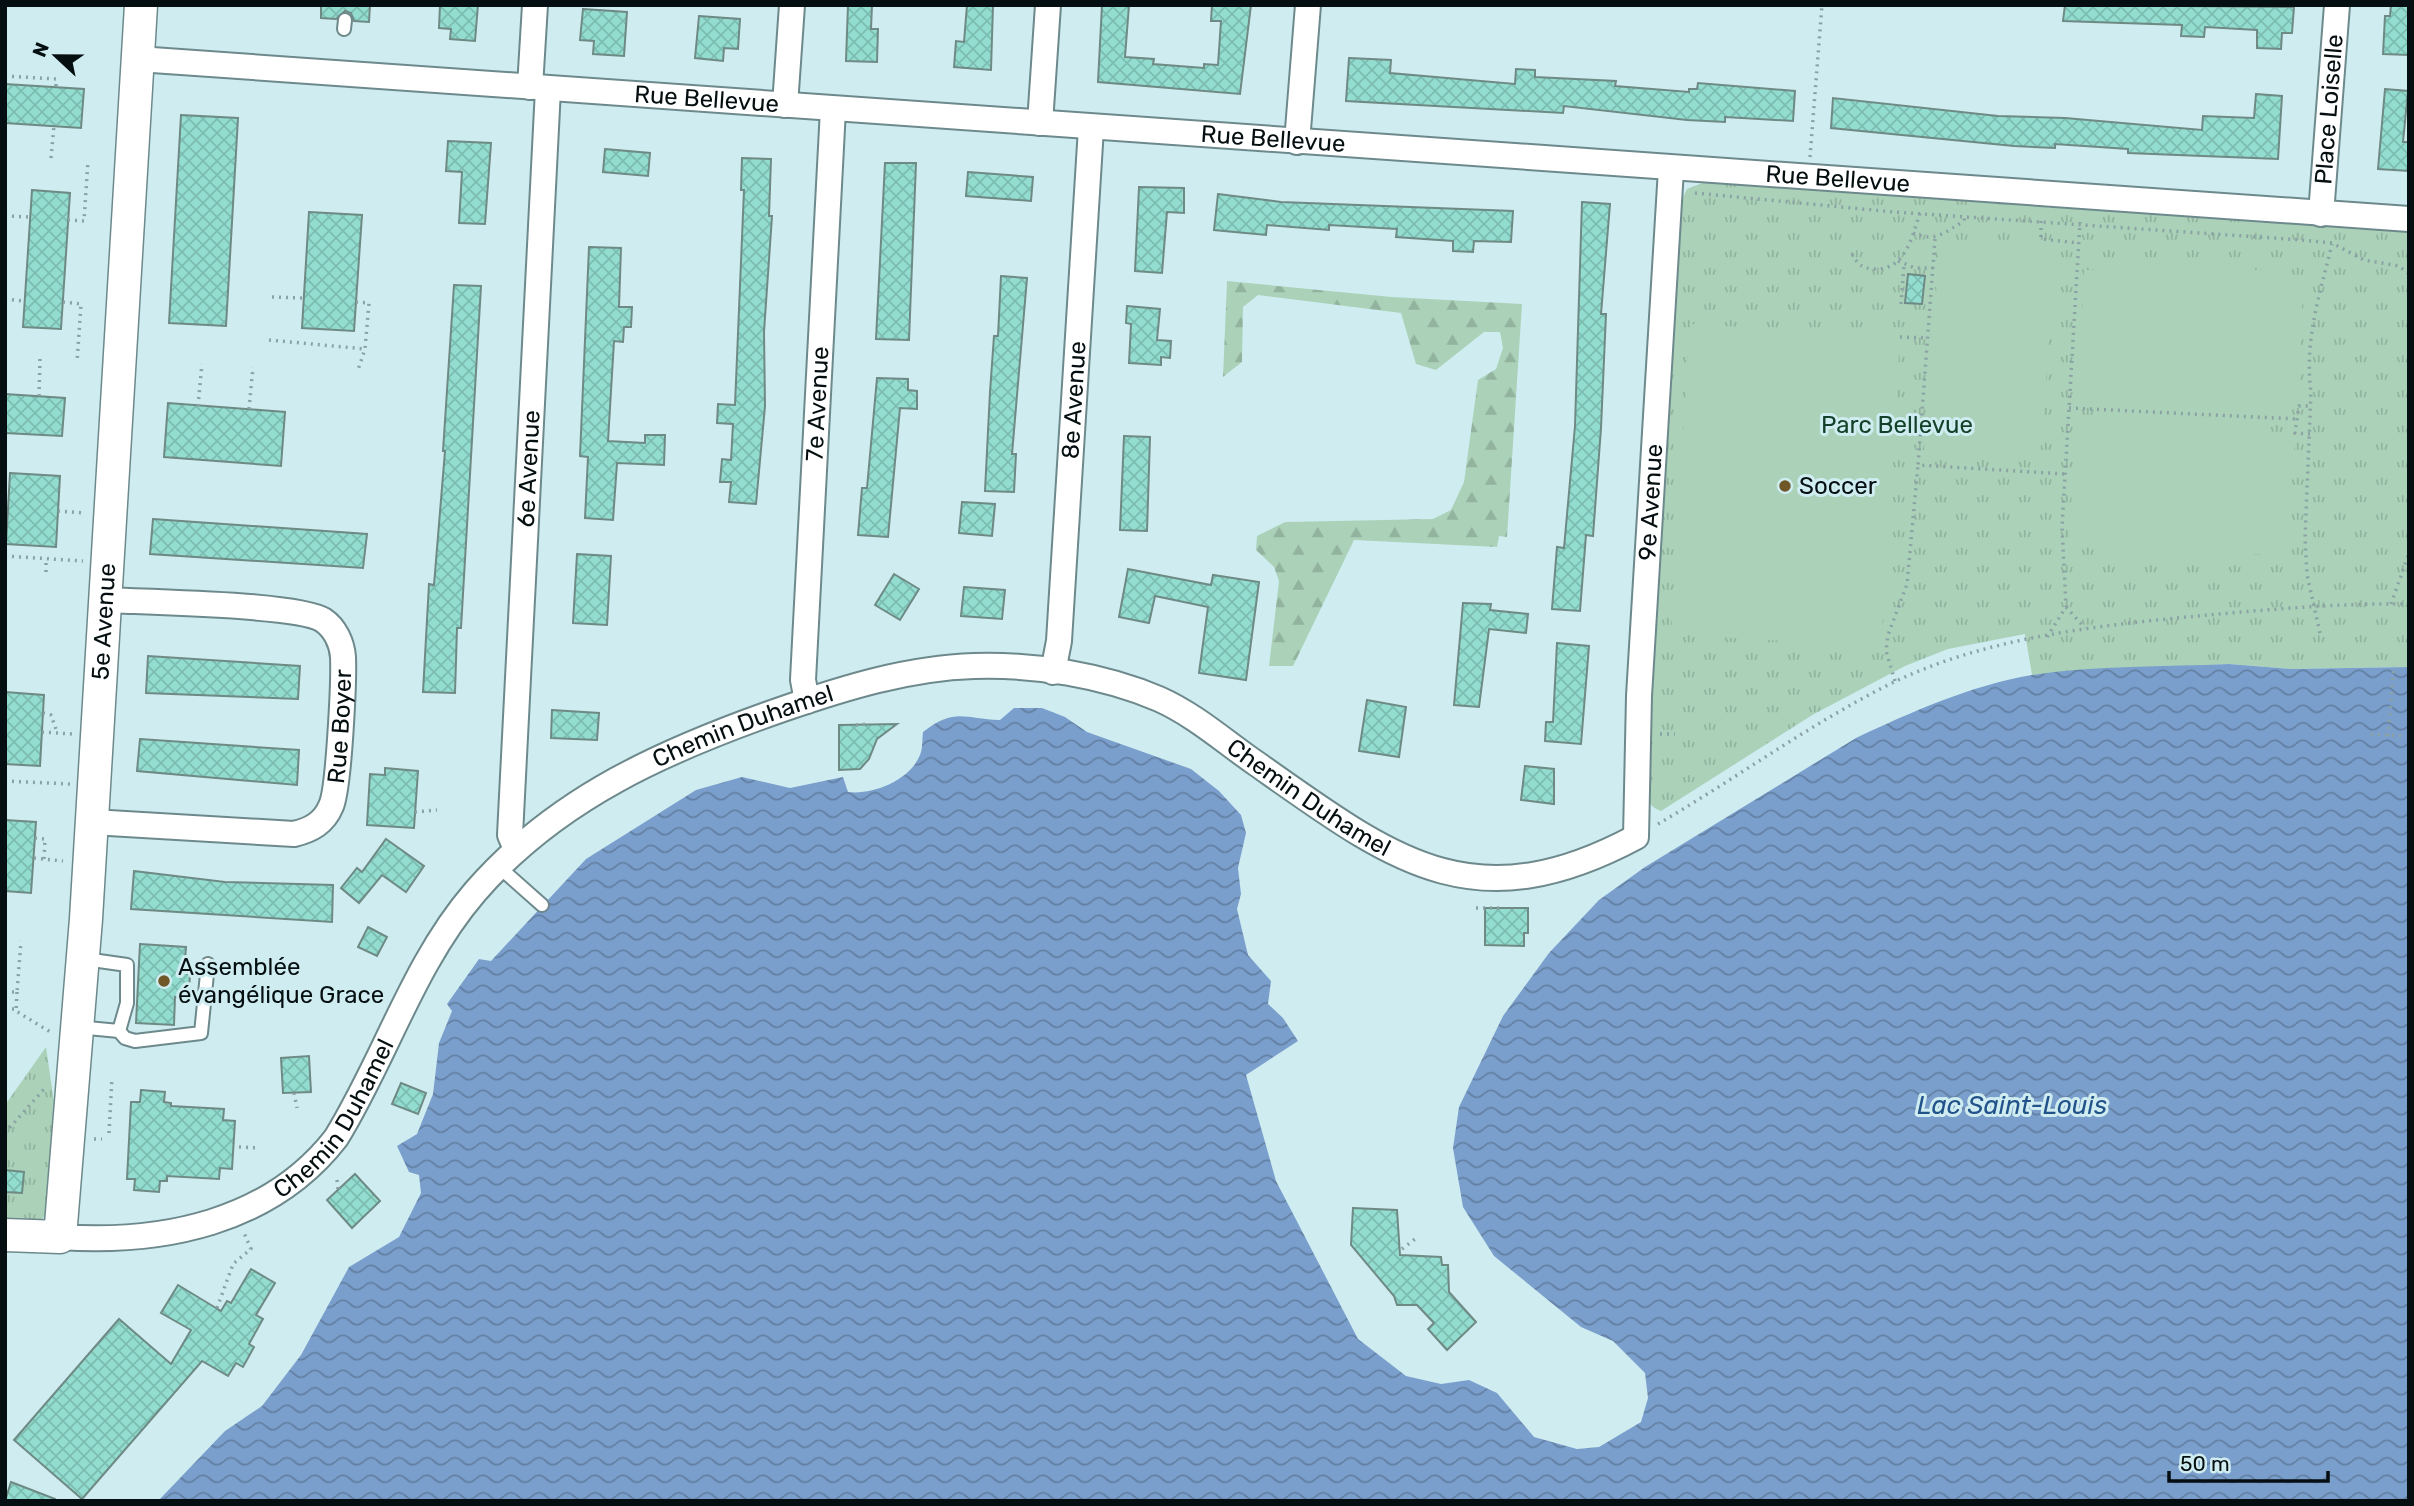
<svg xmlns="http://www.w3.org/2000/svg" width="2414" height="1506" font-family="Rubik,sans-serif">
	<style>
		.grass { fill: url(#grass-tufts) }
		.forest { fill: url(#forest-firs) }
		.pitch { fill: #abd2b9 }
		.water { fill: url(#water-waves) }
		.building { fill: url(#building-cross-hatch); stroke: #6f8a85; stroke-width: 2 }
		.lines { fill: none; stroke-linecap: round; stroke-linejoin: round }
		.service-casing { stroke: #6d898c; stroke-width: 16 }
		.minor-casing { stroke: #6d898c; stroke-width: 28 }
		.tertiary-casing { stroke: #6d898c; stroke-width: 35 }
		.path { stroke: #8ba2a5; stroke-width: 3.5; stroke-dasharray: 2 5; stroke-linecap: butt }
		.service { stroke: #fff; stroke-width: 12 }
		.minor { stroke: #fff; stroke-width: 24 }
		.tertiary { stroke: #fff; stroke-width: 32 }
		.poi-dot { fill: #6f5727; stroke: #cfedf1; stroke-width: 2.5 }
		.labels { text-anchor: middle; stroke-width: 6; stroke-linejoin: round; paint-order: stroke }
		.street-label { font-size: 24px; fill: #050e10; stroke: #cfedf1 }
		.park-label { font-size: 24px; fill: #134028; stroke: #cfedf1 }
		.poi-label { font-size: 24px; fill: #050e10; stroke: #cfedf1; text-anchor: start }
		.water-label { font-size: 26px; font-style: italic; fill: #22528a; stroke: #cfedf1 }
	</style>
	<defs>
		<pattern id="grass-tufts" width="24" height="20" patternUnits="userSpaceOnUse" patternTransform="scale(1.75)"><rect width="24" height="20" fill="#abd2b9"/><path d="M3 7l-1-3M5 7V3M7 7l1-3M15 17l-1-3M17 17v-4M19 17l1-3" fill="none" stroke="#92b39e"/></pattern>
		<pattern id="forest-firs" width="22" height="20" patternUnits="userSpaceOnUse" patternTransform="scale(1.75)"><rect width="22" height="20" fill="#abd2b9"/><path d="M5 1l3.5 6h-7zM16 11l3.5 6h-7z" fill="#92b39e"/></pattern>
		<pattern id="water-waves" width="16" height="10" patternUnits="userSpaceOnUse" patternTransform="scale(1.75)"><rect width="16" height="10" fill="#7b9fcc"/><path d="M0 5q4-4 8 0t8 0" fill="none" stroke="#6380a4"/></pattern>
		<pattern id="building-cross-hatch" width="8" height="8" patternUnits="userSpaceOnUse" patternTransform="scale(1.75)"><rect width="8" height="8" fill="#92ddcf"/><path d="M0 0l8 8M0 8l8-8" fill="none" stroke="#7cbcb1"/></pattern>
	</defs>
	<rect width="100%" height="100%" fill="#cfedf1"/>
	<!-- grass -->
	<g class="grass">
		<path d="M1707,181L2043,207L2409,229V667L2291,669L2229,664L2032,675L2025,634L1948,649L1905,666L1814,714L1661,811C1649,807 1648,800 1646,789L1680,203L1687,189Z"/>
		<polygon points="46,1047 54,1102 45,1215 41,1222 5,1226 5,1105"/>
	</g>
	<!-- forest -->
	<polygon class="forest" points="1227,281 1392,297 1522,304 1507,537 1499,536 1497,547 1354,540 1293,666 1269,666 1279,581 1274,567 1256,550 1257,536 1285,522 1433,519 1451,510 1464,482 1478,380 1496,369 1503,348 1500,332 1484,332 1436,370 1416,364 1401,313 1258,295 1243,307 1242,362 1223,377"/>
	<!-- pitch -->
	<g class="pitch">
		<polygon points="1940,241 2056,249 2040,457 1924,449"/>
		<polygon points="2125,261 2274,271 2274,276 2303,277 2299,406 2265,405 2263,431 2295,433 2287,555 2255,554 2254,564 2105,554 2105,545 2069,543 2076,420 2113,422 2115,400 2079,398 2084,270 2124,271"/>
		<polygon points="1690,324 1900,337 1881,647 1671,634"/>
	</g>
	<!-- water -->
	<path class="water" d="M2229,664L2291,669L2409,667V1501H158L225,1431L262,1406L301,1355L349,1267L399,1237L421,1193L419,1175L409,1172L397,1146L417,1134L433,1094L439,1043L452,1011L447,1004L479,959L491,961L586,859L696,790L742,777L790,788L843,777L848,792C874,795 910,780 920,755C923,748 922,739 923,732C955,707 964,719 1000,720L1014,708H1042L1065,717L1087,732L1191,769L1219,791L1241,815L1246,833L1238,868L1241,894L1237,909L1248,955L1271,981L1268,1004L1283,1018L1298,1041L1246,1075L1276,1181L1358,1339L1406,1376L1441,1384L1469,1380L1497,1393L1534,1437L1577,1449L1599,1447L1641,1422L1648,1398L1645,1373L1613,1341L1581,1327L1494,1256L1463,1207L1453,1148L1459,1107L1503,1016L1549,953L1599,900L1645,867L1856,738C1911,712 1972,685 2032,675C2096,665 2164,667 2229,664Z"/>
	<!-- building -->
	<g class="building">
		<polygon points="321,5 370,5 369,22 354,21 351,13 345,11 336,19 321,18"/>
		<polygon points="440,5 478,5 475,41 450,39 451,29 439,28"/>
		<polygon points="848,5 872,5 871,29 878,29 877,62 846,61"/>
		<polygon points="967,5 993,5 991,70 954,67 956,41 964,42"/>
		<polygon points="1102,5 1129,5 1125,57 1154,59 1153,64 1204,68 1204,64 1218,65 1221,21 1211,21 1212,5 1251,5 1240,94 1098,82"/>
		<polygon points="2065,5 2294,7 2292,33 2282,33 2281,49 2257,48 2257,30 2205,27 2204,37 2181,36 2182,25 2063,21"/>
		<polygon points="2391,5 2409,5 2409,55 2383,54 2385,16 2390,16"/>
		<polygon points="583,9 627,12 624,56 593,54 594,41 580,40"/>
		<polygon points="699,16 740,19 738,49 724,48 723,61 695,58"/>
		<polygon points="1349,58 1391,60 1390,73 1515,84 1516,69 1535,70 1535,77 1616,81 1615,86 1689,92 1689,89 1697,89 1698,83 1795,91 1793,121 1725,117 1725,122 1687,120 1564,106 1563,113 1346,101"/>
		<polygon points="5,84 84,89 81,128 5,123"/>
		<polygon points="2385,89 2408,91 2403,142 2409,142 2409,171 2378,169"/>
		<polygon points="2256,94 2282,96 2278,159 2128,153 2128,149 2055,144 2055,148 2014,146 1831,128 1833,98 1998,116 2065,118 2202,130 2203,116 2254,118"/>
		<polygon points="181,115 238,118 226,326 169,323"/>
		<polygon points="448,141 491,143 485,224 459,223 462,172 446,171"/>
		<polygon points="605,149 650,153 648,176 603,172"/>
		<polygon points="742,158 771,159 769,216 772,216 764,332 765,406 756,504 729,502 731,482 720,482 722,459 731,460 733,424 717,423 718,404 735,405 744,190 741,190"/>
		<polygon points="885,163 916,163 909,340 876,339"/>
		<polygon points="968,172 1033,177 1031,201 966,196"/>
		<polygon points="1139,187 1184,188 1184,213 1167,212 1162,273 1135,271"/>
		<polygon points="32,190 70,193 61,329 23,327"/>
		<polygon points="1218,194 1281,202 1513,211 1511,242 1474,241 1473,252 1453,251 1453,241 1396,237 1397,229 1329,225 1329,230 1267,225 1266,235 1214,230"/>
		<polygon points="1582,202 1610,204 1601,314 1606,314 1601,428 1593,536 1586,535 1580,611 1552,609 1557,547 1564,548 1575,426"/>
		<polygon points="309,212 362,215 354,331 302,328"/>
		<polygon points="589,247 621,248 619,307 632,307 631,327 624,327 623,342 614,341 608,441 645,443 645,435 665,435 664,465 617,463 613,520 585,518 588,457 580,456"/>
		<polygon points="1908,274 1925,276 1922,304 1905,303"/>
		<polygon points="1001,276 1027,278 1012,454 1016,454 1014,492 985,491 990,392 994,336 998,336"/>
		<polygon points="454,285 481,286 461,628 457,628 455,693 423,692 429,584 434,585 445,451 443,451"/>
		<polygon points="1127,306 1160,309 1157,340 1171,341 1170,358 1161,357 1161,365 1129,363 1131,324 1126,323"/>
		<polygon points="877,378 908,379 908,390 917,391 917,409 900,408 888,537 858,535 862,488 867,488"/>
		<polygon points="5,394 65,398 62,436 5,433"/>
		<polygon points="168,403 285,412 281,466 164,457"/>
		<polygon points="1124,436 1150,437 1147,531 1120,530"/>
		<polygon points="10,473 60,476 56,547 6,544"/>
		<polygon points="962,502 995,504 992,536 959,533"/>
		<polygon points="153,519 367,534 363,568 150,554"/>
		<polygon points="577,554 611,556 607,625 573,623"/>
		<polygon points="1128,569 1211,585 1213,575 1259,582 1246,680 1199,673 1208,607 1155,596 1149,623 1119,617"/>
		<polygon points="894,574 919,589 900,620 875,605"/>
		<polygon points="964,587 1005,590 1002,619 961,616"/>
		<polygon points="1463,603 1491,604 1490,610 1528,614 1526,633 1489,629 1479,707 1454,705"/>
		<polygon points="1557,643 1589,646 1581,744 1545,741 1546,722 1553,722"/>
		<polygon points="148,656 300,666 298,699 146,693"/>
		<polygon points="5,692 44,695 40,766 5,764"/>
		<polygon points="1367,700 1406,707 1399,757 1359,751"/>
		<polygon points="552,710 599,713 597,740 551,738"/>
		<polygon points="897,724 877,739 869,759 860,769 839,770 839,725"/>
		<polygon points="140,739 299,750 297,785 137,771"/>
		<polygon points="1525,766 1554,769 1554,804 1521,800"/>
		<polygon points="385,768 418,771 414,828 367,825 370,774 385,775"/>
		<polygon points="5,820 36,822 31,893 5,891"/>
		<polygon points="386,839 424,866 406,892 382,875 359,903 341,888 357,868 362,872"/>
		<polygon points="134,871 225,882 333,885 332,922 131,909"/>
		<polygon points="1485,908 1528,908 1528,933 1524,933 1524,946 1485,945"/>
		<polygon points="368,927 387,937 377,956 358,947"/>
		<polygon points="140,944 186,947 184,973 190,974 189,991 184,991 183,998 175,997 174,1025 136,1023"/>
		<polygon points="309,1056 311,1092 283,1093 281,1058"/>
		<polygon points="401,1083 426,1093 418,1114 392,1104"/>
		<polygon points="141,1090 165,1092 164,1102 171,1103 171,1106 224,1109 223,1120 235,1121 232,1169 220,1168 219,1179 167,1176 167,1181 160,1181 159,1192 134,1190 135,1179 127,1179 131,1102 140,1102"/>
		<polygon points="5,1170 24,1172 22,1193 5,1192"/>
		<polygon points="355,1174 380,1201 352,1228 327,1200"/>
		<polygon points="1353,1208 1397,1210 1400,1255 1441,1257 1442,1265 1448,1265 1449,1292 1476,1322 1447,1350 1428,1329 1434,1323 1417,1305 1397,1305 1394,1296 1351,1245"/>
		<polygon points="251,1269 275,1283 256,1315 263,1319 249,1344 254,1347 243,1367 236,1363 228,1376 202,1361 82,1499 14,1440 119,1319 171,1364 191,1330 161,1313 178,1285 221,1311 227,1301 231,1303"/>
		<polygon points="11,1482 55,1499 55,1501 5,1501"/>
	</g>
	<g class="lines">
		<!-- service casing -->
		<g class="service-casing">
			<g id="service">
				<polyline points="344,29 345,20"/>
				<polyline points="498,866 542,905"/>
				<polyline points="77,1027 119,1031 127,1003 127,965 85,959"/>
				<polyline points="119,1031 125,1038 135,1041 201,1033 208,964"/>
			</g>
		</g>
		<!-- minor casing -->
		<g class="minor-casing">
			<g id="minor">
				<path id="s1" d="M138,59L2409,219"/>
				<polyline points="530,87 535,5"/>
				<polyline points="785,105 792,5"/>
				<polyline points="1040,123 1048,5"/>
				<polyline points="1297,142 1308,5"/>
				<path id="s2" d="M2321,214L2337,5"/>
				<path id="s3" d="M1053,672L1059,641L1091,128"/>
				<path id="s4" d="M807,701L803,680L833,109"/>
				<path id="s5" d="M92,822L294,834C311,830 324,823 331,806C339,789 344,680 343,657C342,643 335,628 323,620C298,604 144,602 105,600"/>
				<path id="s6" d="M516,849L510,835L548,89"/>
				<path id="s7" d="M60,1237C162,1244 270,1223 336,1138C386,1057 413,964 475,892C557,797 668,749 783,709C844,688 908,668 974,666C1034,664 1103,675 1159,699C1195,715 1225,742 1257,764C1393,860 1473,924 1636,837L1639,696L1671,169"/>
			</g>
		</g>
		<!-- tertiary casing -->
		<g class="tertiary-casing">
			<g id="tertiary">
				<path id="s8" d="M5,1235L60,1237L86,919L141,5"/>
			</g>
		</g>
		<!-- path -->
		<g class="path">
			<polyline points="5,76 56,79 56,87"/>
			<polyline points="1810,157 1822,5"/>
			<polyline points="51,158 54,126"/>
			<polyline points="1695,193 1894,212 2302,240 2332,243 2364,260 2399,266 2409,274"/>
			<polyline points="5,216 30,217"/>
			<polyline points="68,220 84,221 88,161"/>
			<polyline points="2041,221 2041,239 2079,243"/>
			<path d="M1913,233C1935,243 1945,232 1964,221L1965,216"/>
			<polyline points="1935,239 1918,465 2065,474"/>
			<path d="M1852,254C1858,265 1862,268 1874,269C1905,271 1912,237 1920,213"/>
			<polyline points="1898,261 1915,268 1933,268"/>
			<polyline points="272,297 304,298"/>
			<polyline points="5,299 24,301"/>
			<polyline points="63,302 81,304 77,362"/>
			<polyline points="356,302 369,303 365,349 358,370"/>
			<polyline points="1901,304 1904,265"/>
			<polyline points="1900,337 1928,338"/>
			<polyline points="269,340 365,349"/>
			<polyline points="39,396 40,359"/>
			<polyline points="198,406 202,364"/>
			<polyline points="2069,408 2297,419"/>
			<polyline points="249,409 253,367"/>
			<polyline points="2310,434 2295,433 2299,406 2310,406"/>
			<polyline points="5,507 8,507"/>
			<polyline points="58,511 84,513"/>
			<polyline points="5,556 83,561"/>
			<polyline points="46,572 46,560"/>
			<polyline points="2391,604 2409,553"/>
			<polyline points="2066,607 2085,628"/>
			<path d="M2320,633L2307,575L2305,538L2311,392C2304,340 2320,294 2332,244"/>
			<polyline points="2047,637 2066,607 2062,527 2080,222"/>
			<polyline points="1895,681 1886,651 1888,635 1907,584 1918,465"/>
			<polyline points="43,713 51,715 57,732"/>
			<polyline points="856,725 870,724"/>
			<polyline points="42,732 72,734"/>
			<polyline points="1660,734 1675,734"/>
			<polyline points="2371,734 2404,736"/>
			<polyline points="2388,736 2394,666"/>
			<polyline points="5,781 70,784"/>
			<polyline points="415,812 437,810"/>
			<path d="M1658,824C1737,778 1811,723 1894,682C1990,636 2103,625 2208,615C2275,609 2342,603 2409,604"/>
			<polyline points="35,838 45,839 44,859"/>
			<polyline points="34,858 63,861"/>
			<polyline points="1476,908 1502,908"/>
			<polyline points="5,992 17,992 21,941"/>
			<polyline points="17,992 16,1011 52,1033"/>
			<polyline points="5,1009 16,1009"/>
			<polyline points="294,1093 297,1108"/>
			<polyline points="5,1133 45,1088"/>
			<polyline points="109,1133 112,1078"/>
			<polyline points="94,1139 102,1139"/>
			<polyline points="239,1147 259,1148"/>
			<polyline points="337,1180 338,1189"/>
			<polyline points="1402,1249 1415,1239"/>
			<polyline points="217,1308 233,1264 251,1249 244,1233"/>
		</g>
		<!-- service -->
		<use href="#service" class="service"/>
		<!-- minor -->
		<use href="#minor" class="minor"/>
		<!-- tertiary -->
		<use href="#tertiary" class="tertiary"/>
	</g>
	<!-- markers -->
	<g class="poi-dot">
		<circle cx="1785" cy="486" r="7"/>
		<circle cx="164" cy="981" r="7"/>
	</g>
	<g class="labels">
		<!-- street labels -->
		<g class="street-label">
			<text dy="8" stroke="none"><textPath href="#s1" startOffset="570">Rue Bellevue</textPath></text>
			<text dy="8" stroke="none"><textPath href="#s2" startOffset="105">Place Loiselle</textPath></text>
			<text dy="8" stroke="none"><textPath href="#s1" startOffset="1138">Rue Bellevue</textPath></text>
			<text dy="8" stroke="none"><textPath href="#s1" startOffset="1704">Rue Bellevue</textPath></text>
			<text dy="8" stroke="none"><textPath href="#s3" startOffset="273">8e Avenue</textPath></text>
			<text dy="8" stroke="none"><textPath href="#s4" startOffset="298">7e Avenue</textPath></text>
			<text dy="8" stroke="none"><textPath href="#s6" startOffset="382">6e Avenue</textPath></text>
			<text dy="8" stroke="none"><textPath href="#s7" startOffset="2207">9e Avenue</textPath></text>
			<text dy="8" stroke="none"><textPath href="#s8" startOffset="672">5e Avenue</textPath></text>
			<text dy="8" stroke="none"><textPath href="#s5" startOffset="331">Rue Boyer</textPath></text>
			<text dy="8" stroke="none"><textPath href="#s7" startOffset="908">Chemin Duhamel</textPath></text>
			<text dy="8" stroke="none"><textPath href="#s7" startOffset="1517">Chemin Duhamel</textPath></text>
			<text dy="8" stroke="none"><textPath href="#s7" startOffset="320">Chemin Duhamel</textPath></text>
		</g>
		<!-- park labels -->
		<g class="park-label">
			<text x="1897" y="433">Parc Bellevue</text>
		</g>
		<!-- poi labels -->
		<g class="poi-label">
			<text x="1799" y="494">Soccer</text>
			<text x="178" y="975">Assemblée<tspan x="178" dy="28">évangélique Grace</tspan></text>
		</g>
		<!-- water labels -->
		<g class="water-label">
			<text x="2012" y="1114">Lac Saint-Louis</text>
		</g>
	</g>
	<!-- border -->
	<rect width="2414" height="1506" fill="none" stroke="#050e10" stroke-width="14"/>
	<!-- north arrow -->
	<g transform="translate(56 56) rotate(292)" stroke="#cfedf1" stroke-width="5" paint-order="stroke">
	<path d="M0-5L12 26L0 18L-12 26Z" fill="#050e10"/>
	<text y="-10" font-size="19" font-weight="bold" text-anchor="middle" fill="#050e10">N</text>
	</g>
	<!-- scale -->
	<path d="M2169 1471v10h159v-10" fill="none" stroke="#050e10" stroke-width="3.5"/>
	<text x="2180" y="1471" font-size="21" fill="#050e10" stroke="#cfedf1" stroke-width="5" paint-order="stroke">50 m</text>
</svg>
